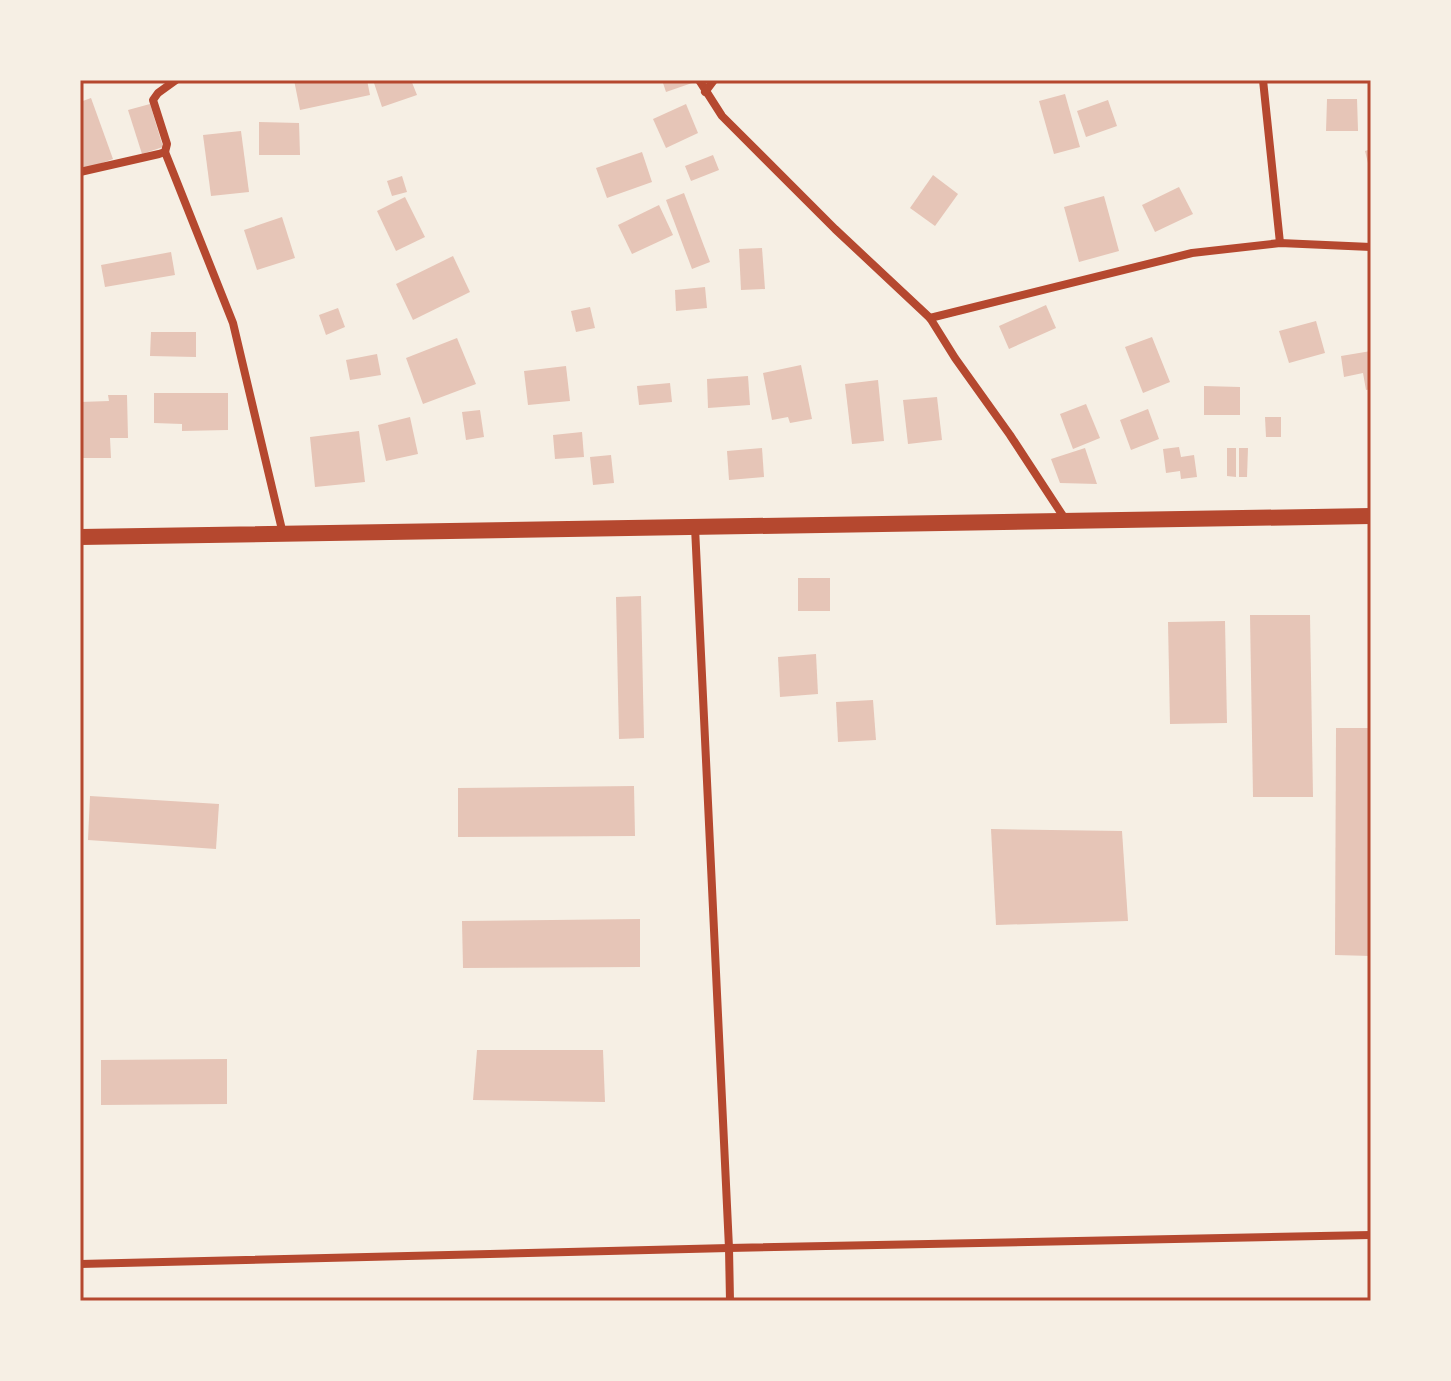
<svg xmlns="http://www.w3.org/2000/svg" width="1451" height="1381" font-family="'Archivo Narrow',sans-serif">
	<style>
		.building { fill: #e6c5b7 }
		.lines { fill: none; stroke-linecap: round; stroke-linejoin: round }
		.minor { stroke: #b5482f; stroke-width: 8 }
		.secondary { stroke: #b5482f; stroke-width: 16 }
		.neatline { fill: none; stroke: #b5482f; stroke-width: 3 }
	</style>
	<rect width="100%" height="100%" fill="#f6efe4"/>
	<!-- building -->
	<g class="building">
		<polygon points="294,80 367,80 370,95 300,110"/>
		<polygon points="373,80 411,80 417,95 382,107"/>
		<polygon points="662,80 691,80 692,83 666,92"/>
		<polygon points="1065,94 1080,147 1054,154 1039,101"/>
		<polygon points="91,98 113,159 80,171 80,102"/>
		<polygon points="1327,99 1357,99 1358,131 1326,131"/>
		<polygon points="1108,100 1117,126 1086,137 1077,111"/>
		<polygon points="150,104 163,147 142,154 128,110"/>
		<polygon points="686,104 698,133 666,148 653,119"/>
		<polygon points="259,122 299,123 300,155 259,155"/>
		<polygon points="241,131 249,192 211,196 203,135"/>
		<polygon points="1371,149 1371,171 1370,171 1365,151"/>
		<polygon points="642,152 652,182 607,198 596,168"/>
		<polygon points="713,155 719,170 691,181 685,166"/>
		<polygon points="933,175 958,194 935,226 910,208"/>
		<polygon points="402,176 407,192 392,196 387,181"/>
		<polygon points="1179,187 1193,214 1155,232 1142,205"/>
		<polygon points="684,193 710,262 692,269 666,200"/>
		<polygon points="1104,196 1119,251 1079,262 1064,207"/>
		<polygon points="405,197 425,237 396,251 377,211"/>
		<polygon points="659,205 673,235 632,254 618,225"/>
		<polygon points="282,217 295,258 257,270 244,230"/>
		<polygon points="762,248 765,289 741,290 739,249"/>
		<polygon points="171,252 175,275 105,287 101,265"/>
		<polygon points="453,256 470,292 413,320 396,284"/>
		<polygon points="705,287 707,308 676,311 675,290"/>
		<polygon points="1046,305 1056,328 1009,349 999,326"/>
		<polygon points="590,307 595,328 576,332 571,311"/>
		<polygon points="338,308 345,327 326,335 319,315"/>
		<polygon points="1316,321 1325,353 1289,363 1279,331"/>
		<polygon points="151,332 196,332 196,357 150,356"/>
		<polygon points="1152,337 1170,382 1143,393 1125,347"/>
		<polygon points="457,338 476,384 423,404 406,358"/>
		<polygon points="1371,351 1371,389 1366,390 1363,373 1344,377 1341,356"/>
		<polygon points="377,354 381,375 350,380 346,360"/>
		<polygon points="801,365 812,419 790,423 788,417 772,420 763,373"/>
		<polygon points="566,366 570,401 528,405 524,371"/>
		<polygon points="748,376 750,405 708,408 707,379"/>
		<polygon points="878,380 884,441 852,444 845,384"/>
		<polygon points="670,383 672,402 639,405 637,386"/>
		<polygon points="1204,386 1240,387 1240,415 1204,415"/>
		<polygon points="154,393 228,393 228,430 182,431 182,424 154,423"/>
		<polygon points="108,395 127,395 128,438 110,438 111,458 80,458 80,402 109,401"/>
		<polygon points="937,397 942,440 908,444 903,400"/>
		<polygon points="1086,404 1100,438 1073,449 1060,414"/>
		<polygon points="1148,409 1159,439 1131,450 1120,420"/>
		<polygon points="480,410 484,437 466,440 462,412"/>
		<polygon points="410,417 418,454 386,461 378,425"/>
		<polygon points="1265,417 1281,417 1281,437 1266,437"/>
		<polygon points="359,431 365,482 315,487 310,437"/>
		<polygon points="582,432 584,457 555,459 553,435"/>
		<polygon points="1179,447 1181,457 1194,455 1197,477 1181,479 1180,471 1166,473 1163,449"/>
		<polygon points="762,448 764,477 729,480 727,451"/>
		<polygon points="1085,448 1097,484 1060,483 1051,459"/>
		<polygon points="1227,448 1236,448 1236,477 1227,476"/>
		<polygon points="1239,448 1248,448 1247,477 1239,477"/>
		<polygon points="611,455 614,483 593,485 590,457"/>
		<rect x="798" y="578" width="32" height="33"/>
		<polygon points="641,596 644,738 619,739 616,597"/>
		<polygon points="1250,615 1310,615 1313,797 1253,797"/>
		<polygon points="1225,621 1227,723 1170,724 1168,622"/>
		<polygon points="816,654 818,694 780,697 778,657"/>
		<polygon points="873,700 876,740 838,742 836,702"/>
		<polygon points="1336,728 1371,728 1371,956 1335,955"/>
		<polygon points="634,786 635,836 458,837 458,788"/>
		<polygon points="90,796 219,804 216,849 88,840"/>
		<polygon points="991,829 1122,831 1128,921 996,925"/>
		<polygon points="640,919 640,967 463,968 462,921"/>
		<polygon points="477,1050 603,1050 605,1102 473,1100"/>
		<polygon points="227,1059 227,1104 101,1105 101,1060"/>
	</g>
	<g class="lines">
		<!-- minor -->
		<g class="minor">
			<polyline points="699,80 722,116 835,229 930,318 955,358 1010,435 1067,522"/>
			<polyline points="1263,80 1280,243"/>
			<polyline points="705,92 714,80"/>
			<polyline points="165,152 233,323 283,534"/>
			<polyline points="80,172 159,154 165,152 167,144 153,100 158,93 176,80"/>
			<polyline points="930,318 1192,253 1280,243 1371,247"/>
			<polyline points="695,527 729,1248 730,1301"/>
			<polyline points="80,1264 729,1248 1371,1235"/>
		</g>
		<!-- secondary -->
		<polyline class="secondary" points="80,537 1371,516"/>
	</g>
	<!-- border -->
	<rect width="1451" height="1381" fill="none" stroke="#f6efe4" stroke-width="164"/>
	<rect x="82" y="82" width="1287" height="1217" class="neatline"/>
</svg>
